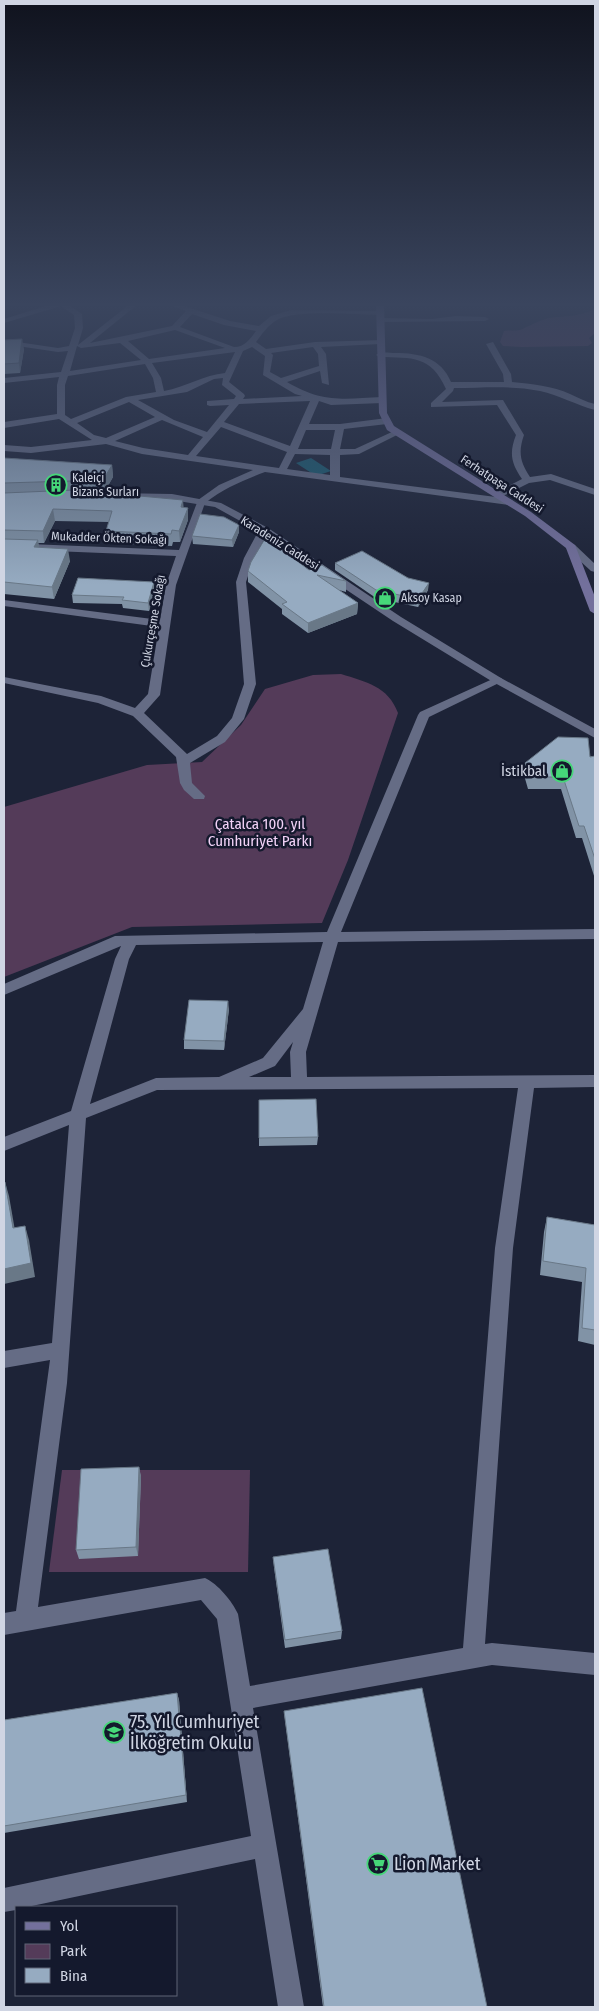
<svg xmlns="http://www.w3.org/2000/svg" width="599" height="2011" font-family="'Fira Sans Condensed',sans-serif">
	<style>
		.green { fill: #543b59 }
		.water { fill: #1b5c71 }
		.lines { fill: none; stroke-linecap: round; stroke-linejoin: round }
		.minor { fill: #656c85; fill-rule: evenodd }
		.tertiary { fill: #656c85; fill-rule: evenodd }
		.secondary { fill: #73709c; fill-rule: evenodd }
		.wall { fill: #8193a6 }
		.shaded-wall { fill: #697887 }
		.building { fill: #96abc1; stroke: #697887 }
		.labels { text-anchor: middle; stroke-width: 5; stroke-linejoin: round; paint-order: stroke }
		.far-poi-label { font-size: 12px; fill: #d0d5e3; stroke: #14192d; text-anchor: start }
		.far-street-label { font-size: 12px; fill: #d0d5e3; stroke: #14192d }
		.poi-label { font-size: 15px; fill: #d0d5e3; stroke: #14192d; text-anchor: end }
		.park-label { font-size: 15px; fill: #f2d2f7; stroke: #14192d }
		.near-poi-label { font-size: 18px; fill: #d0d5e3; stroke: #14192d; text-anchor: start }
	</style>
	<rect width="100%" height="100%" fill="#1d2337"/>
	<!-- green -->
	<g class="green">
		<path d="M595,308V333L589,338L592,343L588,346L522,347L503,346L500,342L504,331C509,330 515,331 520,330C527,327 542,319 549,318C564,316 582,317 595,308Z"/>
		<path d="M341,674C366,682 388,686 398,713L348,860L322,923L132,927L4,977V807L147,765L202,762L241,725L265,689L313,675Z"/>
		<polygon points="62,1470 250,1470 248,1572 49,1572"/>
	</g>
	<!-- water -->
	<polygon class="water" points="311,458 331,471 316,476 296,463"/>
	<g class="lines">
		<!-- minor -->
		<g class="minor">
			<path d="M52,304H68L82,314L83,328L78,345L130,304H138L90,343L172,326L186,311L167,304H178L230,321L259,326L271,316L291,310L384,311L385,313L381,315C357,315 296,309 277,320C268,325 262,334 256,342L266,349L315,342L383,340L384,342L380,344L321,347L326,354L329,385L322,383L320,371L287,382C322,403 343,399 382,397L386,400L382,403L331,405L319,401L309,424H340L387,418L391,421L387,424L344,429L340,449H355L394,431H400L401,433L359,454L340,455V477L496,497L493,495L495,493L522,479C511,463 509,453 516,435L497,405L431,407V403L446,389C431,355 412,358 380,357L376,355C381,351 389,353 395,353C420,353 441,358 451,382H504L503,374L486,344L493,342L511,374L512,382C531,384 553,386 570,394C579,398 586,402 595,404V410C576,405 559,395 540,391C512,385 482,388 454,388L453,391L442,402L503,400L524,435C518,452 520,462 530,477L551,474L595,489V495L550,480L529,483L499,498L512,500L514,502L509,505L265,472C244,480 224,488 205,503L176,585L160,695L144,713L187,754L217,736L232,718L244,684L236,582L244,558L259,530L264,527L269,530L254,558L246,582L256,684L244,719L225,742L190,763L192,783L205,796L204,799H194L184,790L180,783L176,757L133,716L98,703L4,683V677L101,696L135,708L148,694L159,627L4,606V600L160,620L166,585L176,556L4,549V543L179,550L198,500L219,485L253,470L142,454L106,444L31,453L4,451V445L31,447L92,440L59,419L4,428V422L57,414V385L59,377L4,383V378L61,372L68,351L58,352L4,344V340L58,348L69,346L75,328L74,315L61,306L4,323V319ZM192,314L224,325L256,331C250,339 245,347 234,347L180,327ZM175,330L225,348L149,359L128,341ZM120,343L141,360L70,371L77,346L81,348ZM252,347L265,356L263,375L295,394L302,396L243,399L245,396L244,394L229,382L243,351ZM313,347L318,354L319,366L281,378L270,372L273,355L271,353ZM235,352L225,373C204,375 186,387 164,391L161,378L152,363ZM145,364L153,378L156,392L126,397L71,419L65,415V385L68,376ZM223,378L222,385L236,396L234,399L207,401V405L210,406L229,405L207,432L174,420L138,400L187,392L214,379ZM310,401L290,446L224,422L239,404ZM129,402L155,417L106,438L94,435L77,423ZM162,420L203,437L188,455L143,448L115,441ZM221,427L287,452L279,468L196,456ZM306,430H335L331,449H298ZM295,454L330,455V475L287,469Z"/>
			<polygon points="456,316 485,317 489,319 485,321 381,322 377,320 381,318 432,319"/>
			<path d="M497,677L501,678L503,680L501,682L429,717L341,932L595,929V939L338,942L306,1052L307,1077L595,1075V1087L534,1088L513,1248L485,1644L492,1643L595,1653V1675L492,1665L253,1708L304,2007H278L255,1859L27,1907H16V1910L4,1912V1888L251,1836L217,1619L201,1600L4,1635V1613L16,1611L50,1360L4,1368V1351L52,1343L69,1125L4,1151V1137L71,1111L115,959L121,946L4,995V984L115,936L327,932L418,715L420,712ZM323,942L303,1009L263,1058L219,1077L156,1078L90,1104L129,959L136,945ZM293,1042L290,1052L291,1077H249L275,1066ZM518,1088L495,1248L463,1648L250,1686L238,1614C232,1601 218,1584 205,1578L38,1607L67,1383L86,1118L157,1090Z"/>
		</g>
		<!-- tertiary -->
		<g class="tertiary">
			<polygon points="115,493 172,494 221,503 268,528 401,617 501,678 595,729 595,738 493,682 393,621 260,532 215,507 172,500 112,498 112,494"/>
			<polygon points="571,544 575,545 595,564 595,572 591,571 567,549 566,547"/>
		</g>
		<!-- secondary -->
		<polygon class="secondary" points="376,304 384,304 387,413 394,426 531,512 575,545 595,597 595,614 590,611 566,548 525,516 387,430 379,413"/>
	</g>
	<!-- wall -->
	<g class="wall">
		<polygon points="4,340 24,349 20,373 4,374"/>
		<polygon points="4,458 112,465 113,477 105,491 98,491 98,492 188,508 188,520 180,542 173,542 172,546 108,543 106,531 109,522 55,521 44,543 38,543 39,547 70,561 54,599 4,594"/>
		<polygon points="239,525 239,532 233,547 193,544 192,536"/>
		<polygon points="335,563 428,590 418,607 376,598 335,570"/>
		<polygon points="309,570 346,581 346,592 339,590 358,603 357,614 308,633 282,614 282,609 248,582 248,571"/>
		<polygon points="155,590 149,611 123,608 122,604 73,603 72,595"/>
		<polygon points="595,756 595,879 582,838 576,838 561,789 528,789 524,775 525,763"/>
		<polygon points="229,1009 224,1050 184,1049 184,1040"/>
		<polygon points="259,1100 318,1137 317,1145 259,1146"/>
		<polygon points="547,1217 595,1225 595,1345 578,1341 582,1282 540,1275 544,1232"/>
		<polygon points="139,1467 141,1477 138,1556 79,1559 76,1550"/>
		<polygon points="273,1557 342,1631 341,1639 285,1648 274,1567"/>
		<polygon points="177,1693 179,1700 187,1802 4,1833 4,1720"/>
		<polygon points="284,1711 487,2007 323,2007 285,1720"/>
	</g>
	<!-- shaded-wall -->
	<g class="shaded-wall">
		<polygon points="22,339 24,349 20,373 19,363"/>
		<polygon points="112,465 113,477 105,491 103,480"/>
		<polygon points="183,500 184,512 181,507"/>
		<polygon points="188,508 188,520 180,542 179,531"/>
		<polygon points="53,509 55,521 44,543 43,531"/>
		<polygon points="239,525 239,532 233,547 232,540"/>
		<polygon points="38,540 40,552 34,547"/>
		<polygon points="68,549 70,561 54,599 52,587"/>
		<polygon points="154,582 155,590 149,611 148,603"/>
		<polygon points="429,583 428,590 418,607 418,599"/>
		<polygon points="358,603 357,614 308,633 308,623"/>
		<polygon points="228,1001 229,1009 224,1050 224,1041"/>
		<polygon points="5,1182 9,1196 17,1242 13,1228"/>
		<polygon points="25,1226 29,1240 35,1277 4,1284 4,1269"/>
		<polygon points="139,1467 141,1477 138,1556 136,1547"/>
		<polygon points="177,1693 179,1700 187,1802 186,1795"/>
	</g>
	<!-- building -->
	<g class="building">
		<polygon points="22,339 19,363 4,364 4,340"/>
		<polygon points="4,458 112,465 103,480 4,483"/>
		<polygon points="98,489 96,492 183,500 181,507 188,508 179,531 172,530 171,534 106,531 112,511 53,509 43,531 4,530 4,493"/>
		<polygon points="200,514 224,517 239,525 232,540 192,536"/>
		<polygon points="266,537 309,570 322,565 346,581 317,575 358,603 308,623 282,604 287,602 248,571 251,562"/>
		<polygon points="4,539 38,540 34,547 68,549 52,587 4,582"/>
		<polygon points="362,551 408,578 429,583 418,599 376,590 335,563"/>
		<polygon points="78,578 154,582 148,603 122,600 124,597 72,595"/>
		<polygon points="558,737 588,738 590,757 595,756 595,859 584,826 579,826 563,777 530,777 525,763"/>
		<polygon points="189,1000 228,1001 224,1041 184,1040"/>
		<polygon points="316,1099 318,1137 259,1138 259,1100"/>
		<polygon points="4,1182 5,1182 13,1228 25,1226 31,1263 4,1269"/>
		<polygon points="547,1217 595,1225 595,1330 582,1328 586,1268 543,1261"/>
		<polygon points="139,1467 136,1547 76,1550 81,1469"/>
		<polygon points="328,1549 342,1631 285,1640 273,1557"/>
		<polygon points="422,1688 487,2007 324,2007 284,1711"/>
		<polygon points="177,1693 186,1795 4,1826 4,1720"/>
	</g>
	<!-- sky -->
	<linearGradient id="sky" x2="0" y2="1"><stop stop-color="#10131e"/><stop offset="0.52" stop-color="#3a455e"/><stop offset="1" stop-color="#3a455e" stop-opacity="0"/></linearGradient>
	<rect width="599" height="585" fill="url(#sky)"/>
	<!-- icons -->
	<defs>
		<g id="building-ring" transform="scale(1.125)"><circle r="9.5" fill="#14192d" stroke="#46d779" stroke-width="1.5"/><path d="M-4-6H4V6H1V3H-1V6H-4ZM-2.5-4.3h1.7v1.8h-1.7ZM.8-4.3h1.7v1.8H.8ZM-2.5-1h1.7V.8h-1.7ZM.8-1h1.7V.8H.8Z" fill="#46d779"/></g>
		<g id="shop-ring" transform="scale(1.125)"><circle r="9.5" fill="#14192d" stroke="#46d779" stroke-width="1.5"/><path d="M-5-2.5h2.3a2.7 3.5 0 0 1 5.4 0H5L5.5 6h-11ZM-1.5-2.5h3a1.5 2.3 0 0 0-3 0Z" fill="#46d779"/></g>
		<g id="school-ring" transform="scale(1.125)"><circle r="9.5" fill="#14192d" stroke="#46d779" stroke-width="1.5"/><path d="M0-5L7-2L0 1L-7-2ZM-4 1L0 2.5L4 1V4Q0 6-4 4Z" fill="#46d779"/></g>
		<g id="supermarket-ring" transform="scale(1.125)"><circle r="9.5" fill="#14192d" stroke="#46d779" stroke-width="1.5"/><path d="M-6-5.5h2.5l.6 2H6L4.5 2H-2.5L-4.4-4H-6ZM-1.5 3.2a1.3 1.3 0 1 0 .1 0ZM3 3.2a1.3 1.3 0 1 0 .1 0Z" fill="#46d779"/></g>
	</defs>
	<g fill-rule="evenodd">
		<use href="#building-ring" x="56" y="485"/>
		<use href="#shop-ring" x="385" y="598"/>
		<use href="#shop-ring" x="562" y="771"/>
		<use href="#school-ring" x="114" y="1732"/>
		<use href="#supermarket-ring" x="378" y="1864"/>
	</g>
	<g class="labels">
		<!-- far-poi labels -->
		<g class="far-poi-label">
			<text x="72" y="482">Kaleiçi<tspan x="72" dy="14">Bizans Surları</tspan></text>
			<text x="401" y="602">Aksoy Kasap</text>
		</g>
		<!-- far-street labels -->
		<g class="far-street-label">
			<text transform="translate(502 484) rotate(33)" y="4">Ferhatpaşa Caddesi</text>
			<text transform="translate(109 538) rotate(2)" y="4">Mukadder Ökten Sokağı</text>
			<text transform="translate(280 543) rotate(32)" y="4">Karadeniz Caddesi</text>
			<text transform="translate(153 621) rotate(-80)" y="4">Çukurçeşme Sokağı</text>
		</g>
		<!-- poi labels -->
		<g class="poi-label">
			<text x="546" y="776">İstikbal</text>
		</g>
		<!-- park labels -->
		<g class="park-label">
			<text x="260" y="829">Çatalca 100. yıl<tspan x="260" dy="17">Cumhuriyet Parkı</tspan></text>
		</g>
		<!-- near-poi labels -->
		<g class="near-poi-label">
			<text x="130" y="1728">75. Yıl Cumhuriyet<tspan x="130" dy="21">İlköğretim Okulu</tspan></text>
			<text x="394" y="1870">Lion Market</text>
		</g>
	</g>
	<!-- border -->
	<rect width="599" height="2011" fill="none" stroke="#d0d5e3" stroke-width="10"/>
	<!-- legend -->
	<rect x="15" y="1906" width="162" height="90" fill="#14192d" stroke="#5f6476"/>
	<rect x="25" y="1922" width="25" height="8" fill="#73709c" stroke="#5f6476"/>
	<text x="60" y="1931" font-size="15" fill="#d0d5e3">Yol</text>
	<rect x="25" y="1944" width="25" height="15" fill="#543b59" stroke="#5f6476"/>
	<text x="60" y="1956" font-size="15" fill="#d0d5e3">Park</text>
	<rect x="25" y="1968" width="25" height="15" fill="#96abc1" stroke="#5f6476"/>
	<text x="60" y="1981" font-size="15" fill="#d0d5e3">Bina</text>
</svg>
